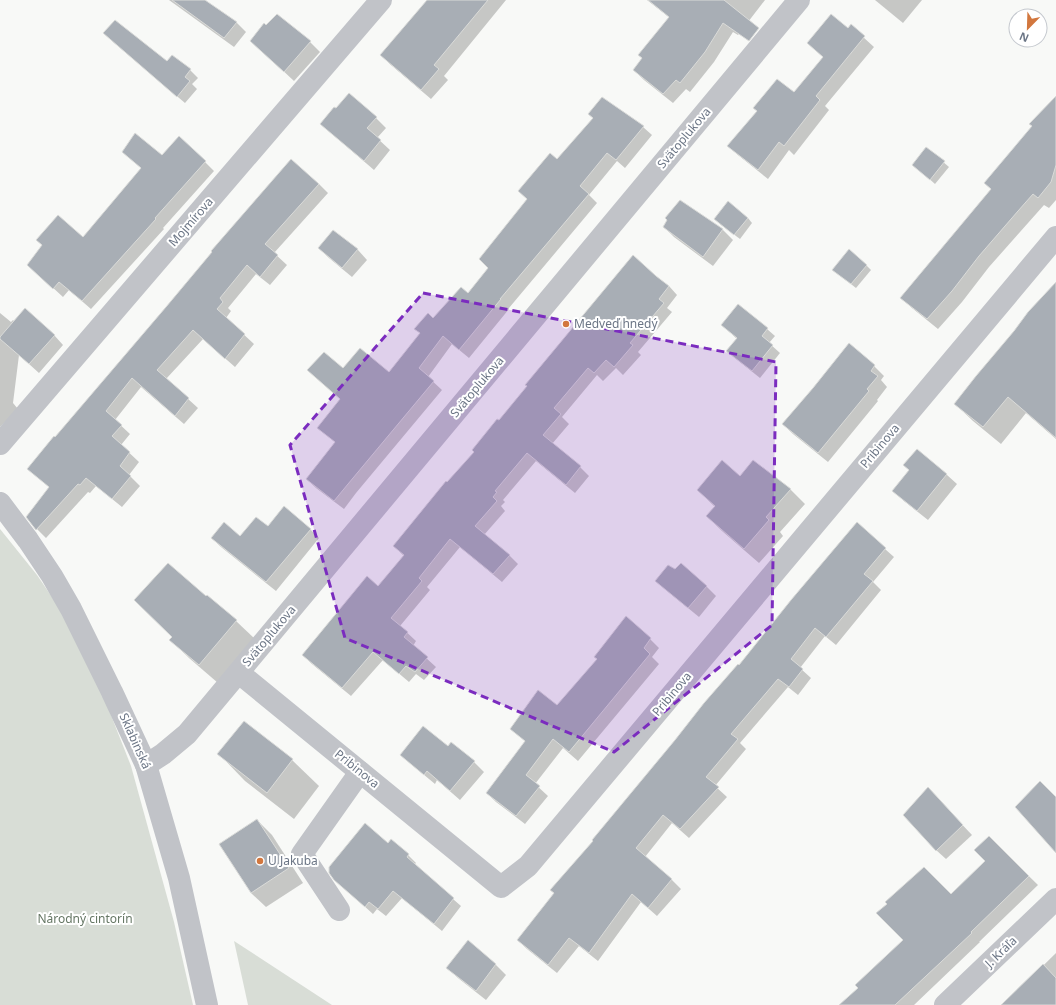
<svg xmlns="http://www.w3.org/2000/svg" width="1056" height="1005" font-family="'Noto Sans',sans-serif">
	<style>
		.green { fill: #d8ddd6 }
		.shadow { fill: #0003 }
		.building { fill: #a8aeb5; stroke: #dadbd9 }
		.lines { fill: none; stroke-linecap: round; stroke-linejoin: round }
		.minor { stroke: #c1c3c8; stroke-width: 22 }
		.marked { fill: #7b2cbf; fill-opacity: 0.2; stroke: #7b2cbf; stroke-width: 3; stroke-dasharray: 8 5; stroke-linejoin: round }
		.poi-dot { fill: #d2773e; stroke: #fff; stroke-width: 1.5 }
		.labels { text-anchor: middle; stroke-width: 4; stroke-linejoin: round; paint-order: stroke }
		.street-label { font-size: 12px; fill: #6b7585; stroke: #fff }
		.poi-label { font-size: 12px; fill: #6b7585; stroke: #fff; text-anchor: start }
		.park-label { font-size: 12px; fill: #667765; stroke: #fff }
	</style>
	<rect width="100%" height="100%" fill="#f8f9f7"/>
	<!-- green -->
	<g class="green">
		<polygon points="0,529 37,575 58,606 103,695 131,766 174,922 193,1005 0,1005"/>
		<polygon points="234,941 332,1005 248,1005"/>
	</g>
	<!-- shadow -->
	<g class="shadow">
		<polygon points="169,0 203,0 236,22 246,32 234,47"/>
		<polygon points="427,0 506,0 444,76 448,80 431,99 391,65 381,55 428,1"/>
		<polygon points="647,0 765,0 738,35 733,32 714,62 690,92 686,89 673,103 644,80 634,70 670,18"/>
		<polygon points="875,0 922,0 903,23"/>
		<polygon points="277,15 310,42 320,52 294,81 251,41"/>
		<polygon points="851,26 874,47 825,106 829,110 794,155 789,150 768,179 738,155 728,146 794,93 824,58 808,43 848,29"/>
		<polygon points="112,41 167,62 190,70 198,78 192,84 197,89 185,103"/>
		<polygon points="349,95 376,118 386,128 377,138 390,150 374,170 331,133 321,124 336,110"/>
		<polygon points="1056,97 1056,200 1049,208 1044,205 989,267 962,302 938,329 912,308 902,298 992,190"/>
		<polygon points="643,127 652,135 625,168 617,161 589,195 597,203 509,308 509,309 469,358 452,344 428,377 442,390 356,493 344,509 316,488 307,479 336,443 319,428 341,400 343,370 389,373 421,334 416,329 433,319 469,295 489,268 528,200 557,160"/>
		<polygon points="927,148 949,167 935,184 918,169"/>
		<polygon points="162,156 205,162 214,171 163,228 164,229 91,309 69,290 63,297 38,274 83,239"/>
		<polygon points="291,161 319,184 328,193 274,253 287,265 270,285 256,274 228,308 231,311 226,318 254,344 235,367 203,339 166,379 198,408 184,424 141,387 115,420 130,434 121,445 139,462 129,475 140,486 122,507 96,486 90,493 88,492 46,538 37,529 28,517 50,488 29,469"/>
		<polygon points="680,201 723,230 733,240 713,266 674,237 664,227"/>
		<polygon points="748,218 752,223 740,239 720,224"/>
		<polygon points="333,231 358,250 367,260 352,277 329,258 319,248"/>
		<polygon points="866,265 871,270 856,288 838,274"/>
		<polygon points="655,277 669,286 677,295 667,308 672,312 638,352 641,355 623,375 616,368 603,381 597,375 562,417 569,424 552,444 580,467 589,476 575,493 536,461 503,500 505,502 501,506 505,511 484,535 509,555 518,564 502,582 460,547 427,587 430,590 400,626 416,641 413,646 436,667 424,680 416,674 409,682 383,660 351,696 312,664 303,655 378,587 404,556 394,546 500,422"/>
		<polygon points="1056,286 1056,439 1026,413 1001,444 973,421 955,404"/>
		<polygon points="0,313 11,322 13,320 15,322 54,335 63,345 39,373 19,355 13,403 18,409 0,427"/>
		<polygon points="722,325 767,329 775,336 769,343 780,353 760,378 735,358 728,351 737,339"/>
		<polygon points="874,366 884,376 881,380 887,387 877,400 878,401 828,462 793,434 783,424"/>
		<polygon points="917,450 947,475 957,484 928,520 904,501 894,491 910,471"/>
		<polygon points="740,477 790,489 805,504 780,532 783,536 759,563 722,531 707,516 715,507 698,490"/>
		<polygon points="268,528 310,529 319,538 276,591 221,547 212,538 240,537"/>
		<polygon points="885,549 894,557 873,582 881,590 836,645 825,636 800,668 811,678 798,695 788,687 740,743 746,749 715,786 727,797 689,838 672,823 645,857 672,880 681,889 657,916 641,902 598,961 579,946 557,973 527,949 518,940"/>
		<polygon points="657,581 706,586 716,596 699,617 666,590"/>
		<polygon points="207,596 236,621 255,639 218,683 189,658 171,640"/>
		<polygon points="650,639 659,648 652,657 659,664 578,761 563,748 535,784 548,796 525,824 496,802 487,793 526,742 511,728 557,707"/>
		<polygon points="448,747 474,762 484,772 460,800 437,780 435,784 411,764 401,755"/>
		<polygon points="219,754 292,760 319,786 294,819 245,781"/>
		<polygon points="937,798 972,835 946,859 936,850"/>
		<polygon points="257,820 272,835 303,883 266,907 251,893"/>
		<polygon points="989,837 1038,885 979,942 980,942 914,1005 840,1005 859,988 904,940 987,861"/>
		<polygon points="388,844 408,855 416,863 414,865 461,906 442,931 402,898 386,916 377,909 373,914 343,887"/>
		<polygon points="468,942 496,965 506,975 486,1000 458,978 448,968"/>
		<polygon points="1056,953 1056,1005 1003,1005"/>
	</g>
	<!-- building -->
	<g class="building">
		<polygon points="172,0 205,0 237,22 224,38"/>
		<polygon points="427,0 488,0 434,65 439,69 421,90 380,55"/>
		<polygon points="648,0 724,0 759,28 749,41 723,23 705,52 680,83 676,80 663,94 633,70 642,58 638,55 669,17"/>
		<polygon points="277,14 311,41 284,72 250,41 264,23 266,25"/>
		<polygon points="831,14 848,28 851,24 865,36 816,96 820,100 784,146 779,142 758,170 727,146 757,111 753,108 777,79 794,92 823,57 807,43"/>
		<polygon points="115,20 167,61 172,55 191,69 185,77 190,81 177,97 103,33"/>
		<polygon points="349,93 377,117 367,128 381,140 364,161 320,124 334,107 336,108"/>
		<polygon points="1056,96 1056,165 1051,182 1038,198 1033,194 1018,211 979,256 952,291 927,319 900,298 991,189 984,183 1032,126 1029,124"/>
		<polygon points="602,97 644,126 616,160 607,153 580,186 589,194 500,299 501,299 459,350 443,336 419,368 434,381 348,484 334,501 306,479 335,442 317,428 340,399 307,370 324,352 343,368 360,348 389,372 420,333 414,329 428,313 433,318 461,287 468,293 488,268 479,259 527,199 518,191 550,153 557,159 593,118 588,114"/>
		<polygon points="135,133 162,155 179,136 206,161 155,218 156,219 128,250 82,301 59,282 53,289 27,265 42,245 36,240 58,215 83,237 141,168 122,152"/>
		<polygon points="926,147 945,161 930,180 912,165"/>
		<polygon points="291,159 319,184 265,244 278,255 260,277 247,265 220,298 223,302 217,309 245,334 225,359 193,330 157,370 189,398 175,416 132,378 106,411 122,425 112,436 130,452 120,466 131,476 112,499 86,478 80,485 78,484 36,530 26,517 49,487 27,469 54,436 55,437 166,307 212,252 211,251"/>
		<polygon points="680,200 723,229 703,257 663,227 667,220 665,218"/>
		<polygon points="728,201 748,218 734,235 714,219"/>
		<polygon points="333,230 358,249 342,268 318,248"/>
		<polygon points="849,249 867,265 851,284 832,270"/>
		<polygon points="633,255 656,276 669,286 659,299 664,303 630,343 633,345 614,367 606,360 594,373 588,368 554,408 561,414 543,435 581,466 566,485 527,453 495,491 497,492 493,497 497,501 475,526 510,555 493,574 450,539 419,578 422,581 391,618 408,632 404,637 428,657 415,672 406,666 399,674 373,652 342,688 302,655 367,576 378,586 404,555 393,546 446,481 447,482 474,452 472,450 497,419 499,420 527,386 525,385"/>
		<polygon points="1056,282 1056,438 1008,397 983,427 954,404 976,376 1014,331 1028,312"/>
		<polygon points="738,304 768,328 762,336 773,345 752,371 726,351 737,338 721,325"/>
		<polygon points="25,308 55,335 29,364 0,339 0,337"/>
		<polygon points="849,343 875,365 871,371 878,376 867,389 869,391 818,453 782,424 813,388"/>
		<polygon points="917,449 947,474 917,511 892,491 909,470 903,465"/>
		<polygon points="722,460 740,476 753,460 791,489 766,517 769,520 744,549 706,516 715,506 697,490"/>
		<polygon points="284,506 311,529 266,582 211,538 224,522 240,536 256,517 268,526"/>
		<polygon points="857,522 886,548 864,574 873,581 826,637 815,628 791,659 803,669 789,687 778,679 731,734 738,739 706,777 719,787 680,829 663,815 636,848 672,879 648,908 632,894 589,953 569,938 548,965 517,940 554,893 550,890 593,841 592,840 675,740 704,703 738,664 739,665 791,600"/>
		<polygon points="168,563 206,596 207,595 237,620 199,665 169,640 172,637 134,600"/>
		<polygon points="681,563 707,586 688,608 655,581 668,565 675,569"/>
		<polygon points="626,616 651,638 644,648 650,654 569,752 553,739 526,775 540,786 516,816 486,793 525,741 510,729 538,690 557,705 597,659 594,657"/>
		<polygon points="244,721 293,759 267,793 217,754"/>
		<polygon points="423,726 448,746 451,742 475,761 450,791 427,771 424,775 400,755"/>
		<polygon points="1040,781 1056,797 1056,853 1015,807"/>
		<polygon points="928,787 963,825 936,851 903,815"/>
		<polygon points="257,819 289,868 251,893 219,844"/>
		<polygon points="365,823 388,843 391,839 409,854 407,857 454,898 434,924 393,891 378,909 369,902 365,907 334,880 329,873 329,867"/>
		<polygon points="989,836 1029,876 971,932 972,933 895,1005 839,1005 858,988 855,985 903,940 876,913 887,904 885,902 924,867 951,894 985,861 974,850"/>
		<polygon points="468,940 496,964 476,991 446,968"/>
		<polygon points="1043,964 1056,978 1056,1005 1001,1005"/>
	</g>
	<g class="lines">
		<!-- minor -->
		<g class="minor">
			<polyline points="0,444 381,0"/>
			<polyline points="0,503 28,540 52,576 71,609 112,692 146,765 179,878 207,1005"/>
			<polyline points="239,673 501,887 528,866 1056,237"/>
			<polyline points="146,765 163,754 187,734 799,0"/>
			<polyline points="339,910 302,854 360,772"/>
			<polyline points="945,1005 1056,899"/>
		</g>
	</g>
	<!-- marked area -->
	<path class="marked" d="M423,293L776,362L772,625L614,752L345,638L290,445Z"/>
	<!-- markers -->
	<g class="poi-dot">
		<circle cx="566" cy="324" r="4"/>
		<circle cx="260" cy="861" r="4"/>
	</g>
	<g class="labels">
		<!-- street labels -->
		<g class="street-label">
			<text transform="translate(684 138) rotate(-50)" y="4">Svätoplukova</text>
			<text transform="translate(191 222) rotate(-49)" y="4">Mojmírova</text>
			<text transform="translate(477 387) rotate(-50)" y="4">Svätoplukova</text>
			<text transform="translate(880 446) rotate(-50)" y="4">Pribinova</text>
			<text transform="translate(269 636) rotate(-50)" y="4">Svätoplukova</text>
			<text transform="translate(672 694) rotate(-50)" y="4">Pribinova</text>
			<text transform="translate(135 741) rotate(66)" y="4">Sklabinská</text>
			<text transform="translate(357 769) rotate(39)" y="4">Pribinova</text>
			<text transform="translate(1001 952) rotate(-44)" y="4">J. Kráľa</text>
		</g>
		<!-- poi labels -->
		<g class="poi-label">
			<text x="574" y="328">Medveď hnedý</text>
			<text x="268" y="865">U Jakuba</text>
		</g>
		<!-- park labels -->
		<g class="park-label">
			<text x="85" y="923">Národný cintorín</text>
		</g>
	</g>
	<!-- north arrow -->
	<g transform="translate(1028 28) rotate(203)"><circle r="19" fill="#ffffff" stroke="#c4c8ce"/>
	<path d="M0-3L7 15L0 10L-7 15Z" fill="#d2773e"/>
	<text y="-6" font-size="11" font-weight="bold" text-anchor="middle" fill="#6b7585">N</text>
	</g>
</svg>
